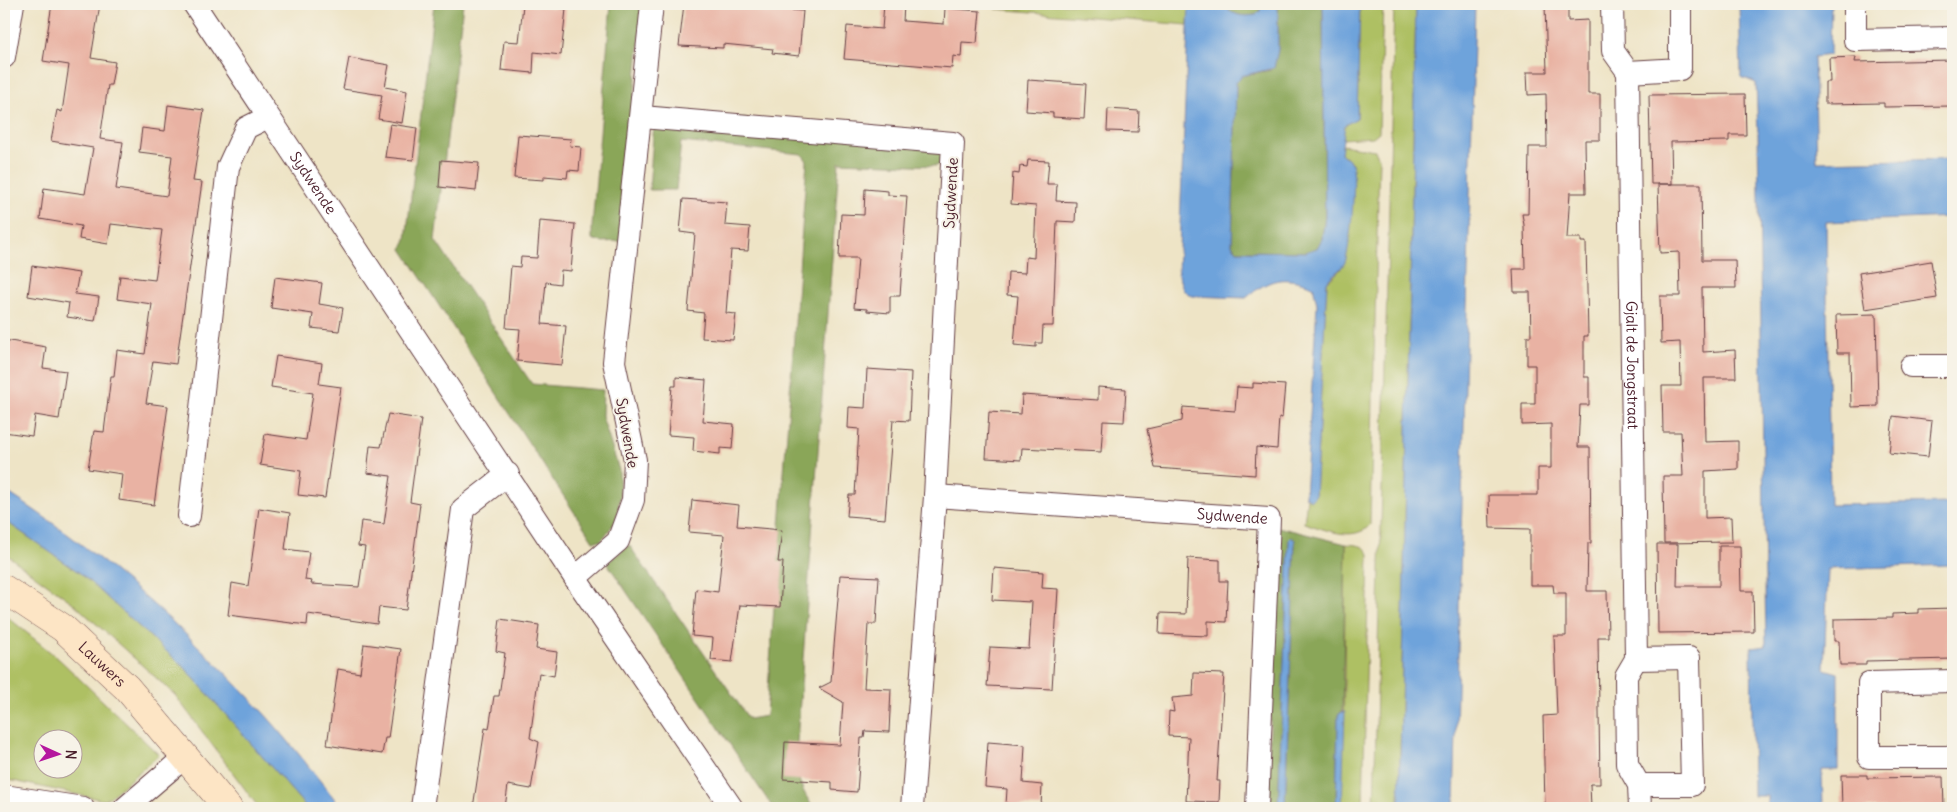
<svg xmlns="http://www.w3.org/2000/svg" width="1957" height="812" font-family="Delius,sans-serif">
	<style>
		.green { fill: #aec063; stroke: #7c7047; fill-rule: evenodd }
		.forest { fill: #8aa659; stroke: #6a6242 }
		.water { fill: #6ea3db; stroke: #5c6183 }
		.building { fill: #e9b2a3 }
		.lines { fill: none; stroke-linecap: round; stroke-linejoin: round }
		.street-casing { stroke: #633d42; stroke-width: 24 }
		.secondary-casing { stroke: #633d42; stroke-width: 29 }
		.street { stroke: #fff; stroke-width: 22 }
		.secondary { stroke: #fde5c5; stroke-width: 28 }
		.labels { text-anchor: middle; stroke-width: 4; stroke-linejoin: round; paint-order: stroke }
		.street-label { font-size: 15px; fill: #4a1f2b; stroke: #f7f3e8 }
	</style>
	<rect width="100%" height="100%" fill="#f7f3e8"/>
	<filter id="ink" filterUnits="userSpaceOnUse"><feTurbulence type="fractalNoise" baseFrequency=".02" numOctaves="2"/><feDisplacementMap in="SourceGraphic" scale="10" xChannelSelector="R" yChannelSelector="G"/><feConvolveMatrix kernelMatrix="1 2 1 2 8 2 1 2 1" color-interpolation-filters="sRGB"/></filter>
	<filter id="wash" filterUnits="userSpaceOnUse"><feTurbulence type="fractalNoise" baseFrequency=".0096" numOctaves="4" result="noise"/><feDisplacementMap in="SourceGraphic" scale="20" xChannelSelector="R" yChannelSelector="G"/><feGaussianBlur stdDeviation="1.12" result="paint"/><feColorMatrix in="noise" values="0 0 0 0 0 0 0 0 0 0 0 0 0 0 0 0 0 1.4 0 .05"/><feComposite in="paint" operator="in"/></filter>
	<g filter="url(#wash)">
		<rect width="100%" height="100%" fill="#eee4c6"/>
		<!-- green -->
		<g class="green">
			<polygon points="996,4 1189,4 1188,25 996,9"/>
			<polygon points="1360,4 1383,4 1379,132 1373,137 1342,139 1345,125 1357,118"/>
			<polygon points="1394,4 1416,4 1399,808 1374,808"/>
			<path d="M1342,145L1375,150L1379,158L1370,525C1354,543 1324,529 1304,523L1307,498L1311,500L1315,496L1327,282L1340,270L1345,261L1352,163L1341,153Z"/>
			<polygon points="4,520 80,573 186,669 307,808 259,808 175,695 73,603 4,553"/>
			<path d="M1346,544C1355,545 1365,544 1369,554L1363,808H1342Z"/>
			<path d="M4,614L60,660L159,755L110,797L103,800L4,779ZM42,740H72V770H42Z"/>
		</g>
		<!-- forest -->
		<g class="forest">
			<polygon points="434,4 463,4 435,240 532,384 603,390 602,416 619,470 620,496 616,521 601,541 593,541 402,249 406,239"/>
			<polygon points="611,4 643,4 621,241 601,242 592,239 592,227"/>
			<path d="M1224,4H1261L1260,11L1255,15C1242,17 1233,16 1224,4Z"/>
			<polygon points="1278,4 1323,4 1325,217 1322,239 1317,248 1305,252 1237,251 1232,245 1236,83 1240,76 1271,70 1278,50"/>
			<path d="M655,109L953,140L952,158L936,166L839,162L796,756C796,777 802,792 814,808H773L607,563L629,545L749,719L766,716L807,161L802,154L681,142L676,190H649Z"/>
			<polygon points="1278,527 1346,544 1342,712 1338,715 1336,808 1285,808 1295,540 1291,537 1289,539 1278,808 1267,808"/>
		</g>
		<!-- water -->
		<g class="water">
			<path d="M1189,4H1224C1233,16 1242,17 1256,15L1260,11L1261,4H1278V50L1274,68L1241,76L1236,83L1232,245L1237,251L1305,252L1317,248L1322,239L1325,217L1323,4H1360L1357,118L1345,125L1341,153C1344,157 1350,160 1352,164C1357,173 1350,251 1345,262C1341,271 1332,274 1327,282L1315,496L1311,500L1305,496L1317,304L1313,286C1283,275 1270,278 1246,298L1192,296L1183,290L1178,274Z"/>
			<polygon points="1416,4 1475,4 1454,808 1399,808"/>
			<polygon points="1739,4 1831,4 1830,55 1814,57 1817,162 1953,159 1953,217 1826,222 1830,505 1953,503 1953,565 1828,569 1824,669 1838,673 1838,770 1822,770 1823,808 1767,808 1767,796 1753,796 1751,648 1766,646 1758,134 1756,83 1741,77"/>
			<path d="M4,490C98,550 183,627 260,709C289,740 315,775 342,808H307L186,669L80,573L4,520Z"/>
			<polygon points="1291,537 1295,540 1285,808 1278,808 1289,539"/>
			<polygon points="1342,712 1345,712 1342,808 1336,808 1338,715"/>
		</g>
		<g id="blocks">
			<!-- building -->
			<g class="building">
				<polygon points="52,4 100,4 91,58 115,62 111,85 108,85 100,139 123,142 116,189 167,196 172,156 139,152 142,128 165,131 168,105 204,110 193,181 202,182 176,364 153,361 146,403 168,406 154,505 119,500 122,474 88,469 94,431 104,432 111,376 114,376 117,350 145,354 152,304 117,299 120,276 155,280 162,230 111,224 108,244 79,239 81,226 40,219 44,188 85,194 93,148 51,141 57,110 62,112 69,65 43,61"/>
				<polygon points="684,4 747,4 746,7 803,11 799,56 772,53 773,49 723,44 723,48 679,46"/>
				<polygon points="884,4 904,5 903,21 944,24 945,8 980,11 977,43 962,42 961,57 953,56 952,68 844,59 847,26 882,29"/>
				<polygon points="1545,4 1568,4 1568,21 1588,20 1588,94 1600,94 1600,140 1585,140 1586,193 1570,193 1567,238 1581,238 1581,242 1586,242 1588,336 1584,336 1584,377 1589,377 1589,405 1580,405 1578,447 1590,447 1591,543 1588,543 1587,591 1607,591 1608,637 1598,637 1600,784 1590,784 1591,808 1545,808 1543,716 1557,715 1554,636 1566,636 1566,593 1554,593 1553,585 1530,585 1530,529 1490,528 1489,495 1538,495 1538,468 1551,468 1551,424 1522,425 1522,404 1535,404 1535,365 1527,365 1527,336 1531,336 1530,292 1514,292 1513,269 1525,269 1524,225 1522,214 1528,214 1529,147 1547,147 1546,94 1528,95 1527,72 1547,72"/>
				<polygon points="523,5 566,9 561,55 534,52 533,73 501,70 504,41 519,42"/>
				<polygon points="1856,57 1855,62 1953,60 1953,106 1884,107 1884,103 1825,104 1825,82 1830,82 1829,58"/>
				<polygon points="349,58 389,65 385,87 407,91 402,123 378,119 382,95 343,89"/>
				<polygon points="1028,80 1086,84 1084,119 1053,117 1053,113 1026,111"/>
				<polygon points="1745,94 1746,135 1729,135 1729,141 1671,142 1672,184 1651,184 1649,95"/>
				<polygon points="1108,109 1139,111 1138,132 1107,131"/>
				<polygon points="390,124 417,128 413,160 385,157"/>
				<polygon points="518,135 571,139 570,146 581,147 579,171 568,170 567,178 544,176 544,180 514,178"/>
				<polygon points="441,160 479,163 476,191 439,187"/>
				<polygon points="1028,160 1049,161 1047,184 1057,184 1056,201 1076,202 1075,222 1057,221 1053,326 1043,326 1042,343 1036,343 1036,347 1014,345 1018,296 1007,295 1008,272 1025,273 1026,257 1034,258 1036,206 1011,204 1013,173 1019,174 1020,166 1027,167"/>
				<polygon points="1658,184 1701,184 1702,260 1735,260 1736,288 1702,288 1703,352 1735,350 1736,378 1704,378 1705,442 1738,441 1738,469 1705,471 1705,518 1731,517 1732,542 1664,543 1663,476 1683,476 1681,432 1663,432 1662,386 1681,386 1680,342 1661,343 1660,296 1680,296 1679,252 1660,253"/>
				<polygon points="865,189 888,191 888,195 907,196 900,296 890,296 890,313 867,311 867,309 854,308 858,258 839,258 841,214 864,215"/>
				<polygon points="683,199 727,202 725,225 750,227 748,251 731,250 726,313 736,314 733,340 702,338 704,313 688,311 695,234 680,232"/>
				<polygon points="540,221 575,224 571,271 561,270 560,284 546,282 542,324 566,326 562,365 517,361 520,329 506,328 511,266 520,267 521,257 537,258"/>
				<polygon points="1931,261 1937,298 1865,309 1859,273"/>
				<polygon points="32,266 79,273 75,294 99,297 95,321 67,317 69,303 28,296"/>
				<polygon points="275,277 322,283 319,304 343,308 339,331 311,328 313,314 271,308"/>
				<polygon points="1876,314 1878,406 1851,407 1850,353 1837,353 1836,315"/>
				<polygon points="4,340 46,347 43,368 66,371 59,419 35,415 32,436 4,432"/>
				<polygon points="276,356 322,363 319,384 341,387 325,498 298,495 301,471 260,465 265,434 306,440 313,393 271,387"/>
				<polygon points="867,369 911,372 909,421 893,420 885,519 847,516 849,495 855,495 859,429 848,428 849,407 865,408"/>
				<polygon points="676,377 706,380 703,421 734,424 732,449 720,448 720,454 693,451 694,437 668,435 672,386 676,386"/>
				<polygon points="1253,383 1285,385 1282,418 1279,417 1277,449 1256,447 1255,475 1155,468 1147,429 1182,421 1183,407 1235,411 1237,387 1253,388"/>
				<polygon points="1098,387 1126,389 1124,422 1103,421 1101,452 1022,448 1021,460 986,458 989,412 1021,414 1022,395 1098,400"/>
				<polygon points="388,414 421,419 410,502 420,504 406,610 379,607 377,624 308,614 307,625 228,615 232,583 248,586 259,508 290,513 285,549 309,552 305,580 312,581 311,584 359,587 365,547 358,546 361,521 384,524 391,476 367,473 370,446 381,447"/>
				<polygon points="1893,416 1932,421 1928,457 1889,453"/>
				<polygon points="692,500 739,505 737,526 782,530 778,562 783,562 780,607 740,605 732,662 711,660 713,638 692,636 696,589 718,592 724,535 689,532"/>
				<polygon points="1657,544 1678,544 1677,586 1719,586 1719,546 1740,546 1741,591 1753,591 1754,632 1658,633"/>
				<polygon points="1188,558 1220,560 1220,581 1228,581 1226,622 1208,621 1208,636 1159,634 1160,613 1186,614"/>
				<polygon points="994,568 1043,572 1042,588 1058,589 1052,689 987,686 990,647 1029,649 1032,602 992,600"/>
				<polygon points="840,575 879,577 876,624 868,624 864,688 891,689 889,732 865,731 864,738 861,738 857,792 832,790 832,782 783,779 785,742 840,745 843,702 819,688 831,682"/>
				<polygon points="1953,608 1953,659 1866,661 1866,665 1840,665 1839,641 1834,641 1834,619 1892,618 1892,614 1918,613 1918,609"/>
				<polygon points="500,619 539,625 536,649 557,652 554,676 539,673 530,738 539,742 531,789 508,785 505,808 473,808 485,728 489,729 494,696 499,696 505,653 496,651"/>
				<polygon points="364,644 401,649 388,738 385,738 382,754 327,745 338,669 360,673"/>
				<polygon points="1194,673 1224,674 1217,781 1220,781 1219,802 1186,801 1189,737 1168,736 1169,711 1174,712 1172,698 1193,696"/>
				<polygon points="988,742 1025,745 1023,783 1042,785 1041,807 1006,805 1007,789 985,787"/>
				<polygon points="1841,775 1867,775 1867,778 1943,777 1944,808 1842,808"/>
			</g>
		</g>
	</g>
	<g filter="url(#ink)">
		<use href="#blocks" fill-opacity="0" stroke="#633d42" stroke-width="1"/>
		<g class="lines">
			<!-- street casing -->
			<g class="street-casing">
				<g id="street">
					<path id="s1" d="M194,4L575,578L732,808"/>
					<path id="s2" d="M1612,4L1613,51L1628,72L1636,659L1626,676L1627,764L1639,785L1640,808"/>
					<polyline points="1855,4 1855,40 1953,38"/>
					<polyline points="4,57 13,4"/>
					<polyline points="1628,72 1680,69 1680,4"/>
					<polyline points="642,117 953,143 935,496 912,808"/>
					<polyline points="1911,366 1953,366"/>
					<path id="s3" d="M935,496L1269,519L1257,808"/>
					<polyline points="189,516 228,167 246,128 268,117"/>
					<polyline points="575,578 618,541 633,500 635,460 614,362 652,4"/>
					<polyline points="1636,659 1689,658 1692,785 1639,785"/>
					<polyline points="1953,681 1869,683 1869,757 1953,757"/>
					<polyline points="4,796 83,808"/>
					<polyline points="125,808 186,756"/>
					<polyline points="422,808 463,509 508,474"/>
				</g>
			</g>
			<!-- secondary casing -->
			<g class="secondary-casing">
				<g id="secondary">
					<path id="s4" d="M4,589L63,628L127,688L228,808"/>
				</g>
			</g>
			<!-- street -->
			<use href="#street" class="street"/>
			<!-- secondary -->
			<use href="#secondary" class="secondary"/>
		</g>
	</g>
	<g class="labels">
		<!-- street labels -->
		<g class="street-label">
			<text dy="5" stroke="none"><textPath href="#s1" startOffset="215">Sydwende</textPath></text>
			<text transform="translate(951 193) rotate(-87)" y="5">Sydwende</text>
			<text dy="5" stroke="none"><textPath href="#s2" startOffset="366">Gjalt de Jongstraat</textPath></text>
			<text transform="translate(627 433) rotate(80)" y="5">Sydwende</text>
			<text dy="5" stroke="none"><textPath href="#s3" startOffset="298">Sydwende</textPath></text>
			<text dy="5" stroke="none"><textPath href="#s4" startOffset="124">Lauwers</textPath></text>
		</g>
	</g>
	<!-- margin -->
	<rect width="1957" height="812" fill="none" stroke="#f7f3e8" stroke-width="20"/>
	<!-- north arrow -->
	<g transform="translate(58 754) rotate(93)"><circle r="24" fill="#f7f3e8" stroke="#b29e9c"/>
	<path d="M0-4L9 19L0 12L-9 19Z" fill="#b5179e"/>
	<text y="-8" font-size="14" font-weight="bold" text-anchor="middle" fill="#4a1f2b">N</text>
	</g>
</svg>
